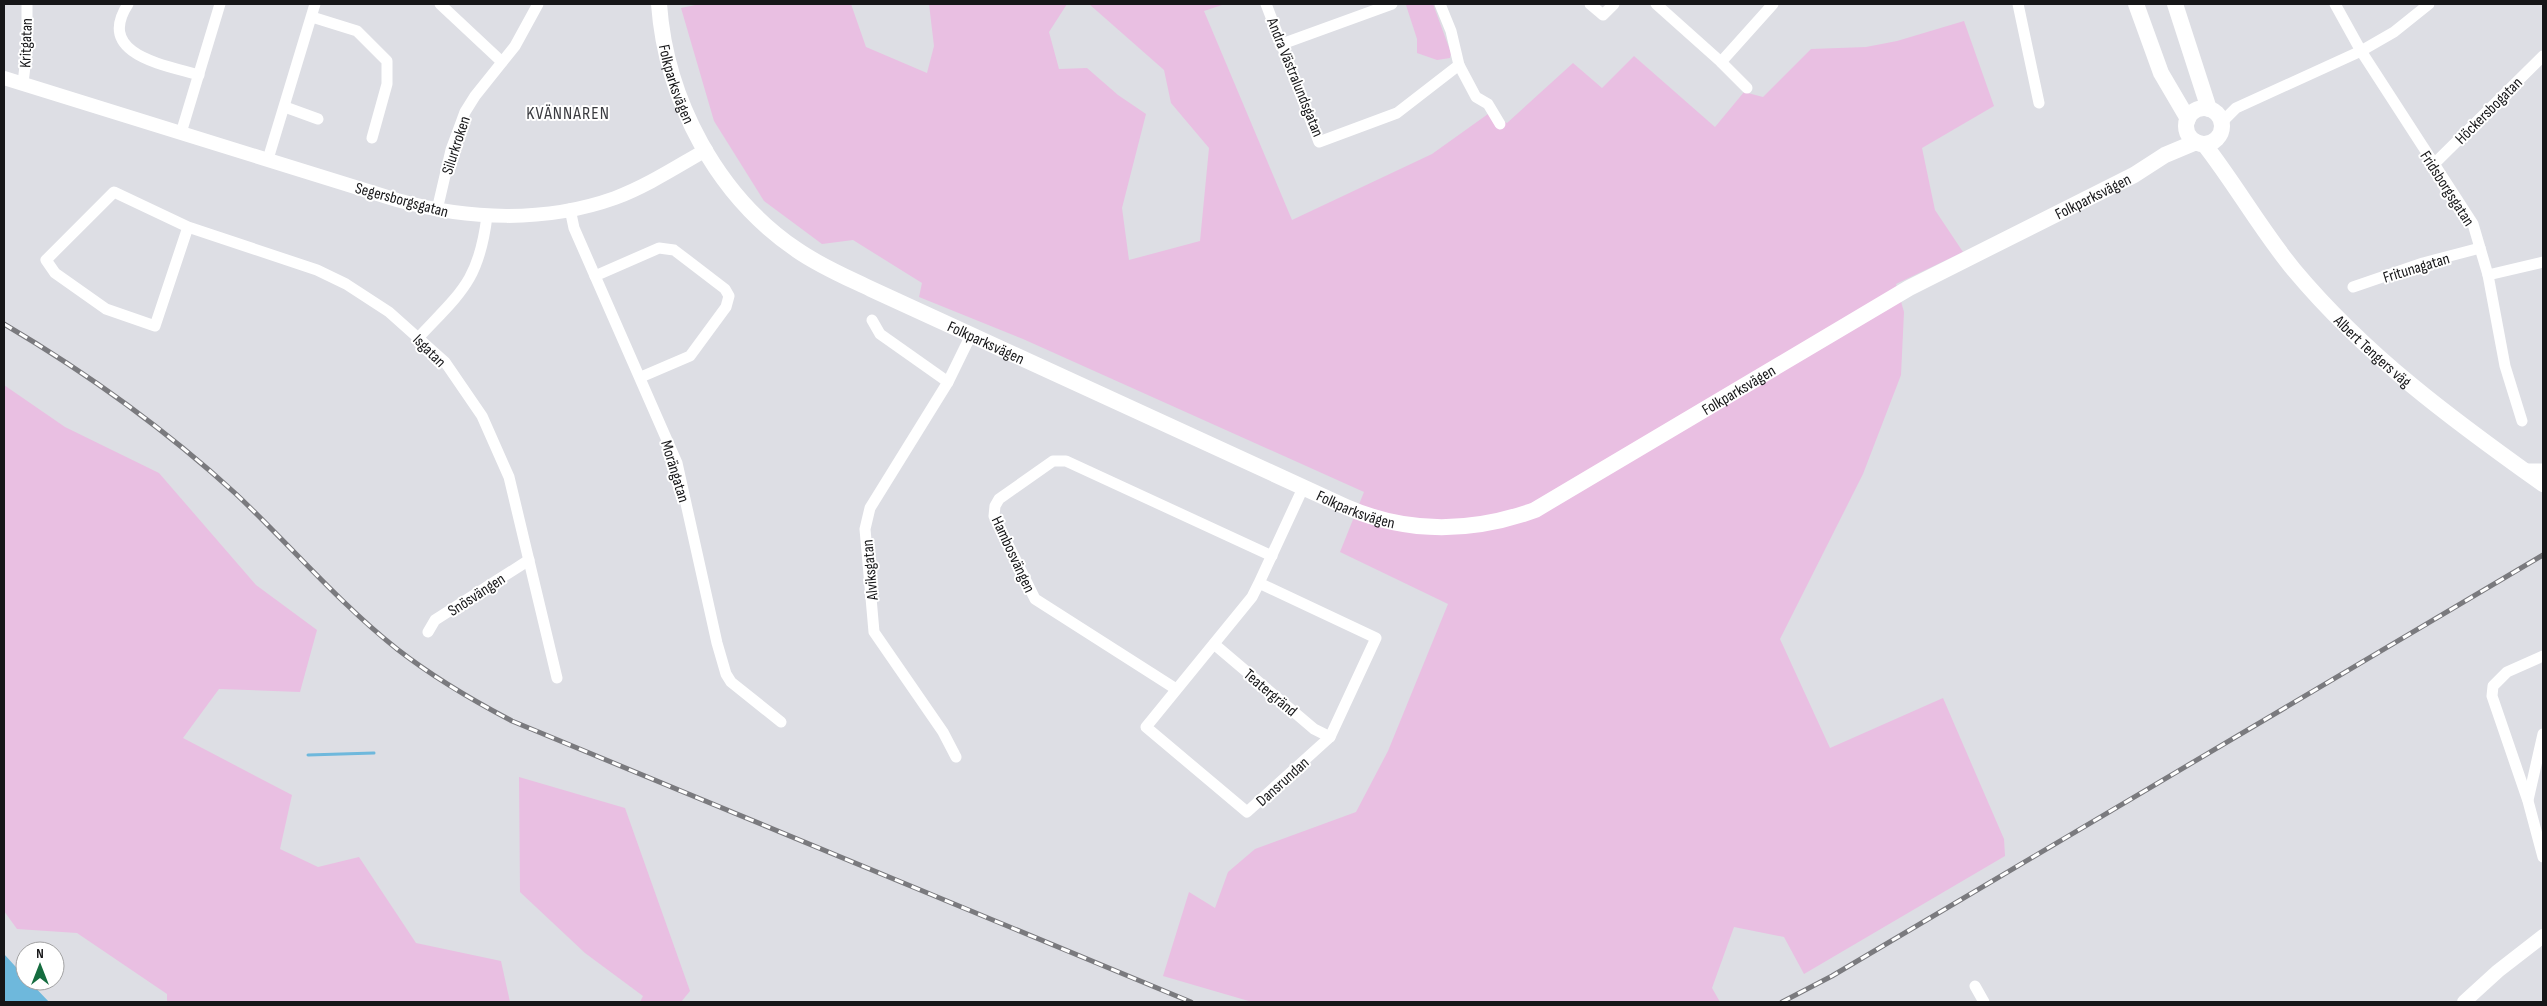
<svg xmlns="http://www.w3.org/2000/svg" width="2547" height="1006" font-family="'Sofia Sans Condensed',sans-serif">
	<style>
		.green { fill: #e9bfe2 }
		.water { fill: #6eb8dc }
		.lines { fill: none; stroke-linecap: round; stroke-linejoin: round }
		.stream { stroke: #6eb8dc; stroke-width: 3 }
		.minor { stroke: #fff; stroke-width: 11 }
		.tertiary { stroke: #fff; stroke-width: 14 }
		.secondary { stroke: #fff; stroke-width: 16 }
		.rail-casing { stroke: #7a7a7e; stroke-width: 5 }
		.rail { stroke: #fff; stroke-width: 3; stroke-dasharray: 9; stroke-linecap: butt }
		.labels { text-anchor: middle; stroke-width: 4; stroke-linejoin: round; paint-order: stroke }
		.street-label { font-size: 16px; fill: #161618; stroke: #fff }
		.neighbourhood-label { font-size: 18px; letter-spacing: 1px; fill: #3a3b40; stroke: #fff }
	</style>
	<rect width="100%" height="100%" fill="#dddee4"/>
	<!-- green -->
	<g class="green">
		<polygon points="700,4 851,4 866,47 927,73 934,46 929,4 1067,4 1049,32 1059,69 1087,68 1118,95 1146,114 1122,208 1129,260 1200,241 1209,148 1171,103 1164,70 1089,4 1225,4 1204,11 1292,220 1432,154 1488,114 1507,123 1573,63 1602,88 1634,56 1715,127 1744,92 1763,97 1811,49 1866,47 1897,41 1964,21 1994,106 1922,148 1935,210 1963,252 1896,284 1904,312 1901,375 1863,474 1780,639 1830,748 1943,698 2004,839 2005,856 1804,974 1784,937 1734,927 1712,988 1720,1002 1252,1002 1163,976 1189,892 1215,908 1228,872 1255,849 1356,812 1388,751 1448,604 1340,552 1364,492 1023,339 919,297 922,283 853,240 822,244 764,201 714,121 681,8"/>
		<polygon points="1409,4 1433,4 1451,53 1450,58 1437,60 1417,53 1417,39 1406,5"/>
		<polygon points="4,385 65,427 159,473 256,585 317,630 300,692 219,689 183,738 292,795 280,849 318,867 359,857 416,943 501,961 510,1002 167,1002 167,994 77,933 17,929 4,911"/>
		<polygon points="519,777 625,808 690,991 681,1002 640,1002 643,996 585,953 520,892"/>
	</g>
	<!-- water -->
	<polygon class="water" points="4,954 25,977 25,981 29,981 49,1002 4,1002"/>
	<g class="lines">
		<!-- stream -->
		<polyline class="stream" points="308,755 374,753"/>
		<!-- minor -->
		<g class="minor">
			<path d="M128,4C95,55 165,65 199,75"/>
			<polyline points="440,4 502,62"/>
			<polyline points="1266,4 1319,142 1397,113 1459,65 1451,31 1440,4"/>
			<polyline points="1590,4 1603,15 1614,4"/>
			<polyline points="1656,4 1721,62 1747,88"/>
			<polyline points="2018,4 2039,103"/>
			<polyline points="2335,4 2361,51 2473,224 2488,275 2505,366 2522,421"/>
			<polyline points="312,17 357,31 387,61 387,84 372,138"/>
			<polyline points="1282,44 1392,4"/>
			<polyline points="1721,62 1773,4"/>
			<polyline points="1459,65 1476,97 1488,104 1500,124"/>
			<polyline points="23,83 27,49 27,4"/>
			<polyline points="285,107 318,119"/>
			<polyline points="2222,122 2236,108 2361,51 2394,32 2429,4"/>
			<polyline points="181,133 220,4"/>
			<polyline points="268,159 315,4"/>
			<polyline points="2433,165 2543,56"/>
			<polyline points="570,209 574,228 677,463 717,643 726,674 731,682 781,722"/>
			<polyline points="437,210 451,150 465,112 475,96 515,46 538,4"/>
			<polyline points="188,227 155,326 106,309 55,273 46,260 114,192 188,227 317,270 346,284 389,312 445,362 482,416 509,477 557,678"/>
			<polyline points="2488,275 2543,262"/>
			<polyline points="595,276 659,248 674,250 725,289 729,296 726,307 690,356 641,377"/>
			<polyline points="2353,287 2423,263 2480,248"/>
			<polyline points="872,320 880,334 948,382"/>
			<path d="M419,337C461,292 479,281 487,216"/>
			<polyline points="2523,469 2543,469"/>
			<polyline points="1259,583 1252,597 1146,727 1247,812 1330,737 1376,638 1259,583 1303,488"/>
			<polyline points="428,632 435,620 529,560"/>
			<polyline points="1214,644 1314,729 1330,737"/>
			<polyline points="2543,656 2507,672 2493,686 2492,696 2528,801 2543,857"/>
			<polyline points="1176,689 1035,599 994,516 995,506 999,499 1053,461 1066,461 1272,556"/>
			<polyline points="956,757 943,732 874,632 865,529 870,508 948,382 971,335"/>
			<polyline points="2528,800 2543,734"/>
			<polyline points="1975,986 1984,1002"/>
		</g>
		<!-- tertiary -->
		<g class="tertiary">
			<path d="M4,78L397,200C468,220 545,223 615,198C647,186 676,167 706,150"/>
			<polyline points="2464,1002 2498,971 2543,936"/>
		</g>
		<!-- secondary -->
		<g class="secondary">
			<path id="s1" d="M659,4C666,100 717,196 797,250C820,266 846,277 871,289L1346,507C1408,534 1471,533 1535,510L1909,288L2134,175L2165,155L2196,142"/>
			<polyline points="2136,4 2161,73 2188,119"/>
			<polyline points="2175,4 2209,109"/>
			<circle cx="2204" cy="126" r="18"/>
			<path id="s2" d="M2204,144C2236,185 2261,230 2294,270C2366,356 2453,420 2543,484"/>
		</g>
		<!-- rail casing -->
		<g class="rail-casing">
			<g id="rail">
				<path d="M4,324C87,373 165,429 236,494C290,545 339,603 397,649C433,677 472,700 512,721L1191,1002"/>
				<polyline points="1782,1002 1832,976 2543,555"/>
			</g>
		</g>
		<!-- rail -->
		<use href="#rail" class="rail"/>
	</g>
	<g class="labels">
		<!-- street labels -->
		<g class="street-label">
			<text transform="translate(25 43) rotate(-88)" y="6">Kritgatan</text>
			<text transform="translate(1296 77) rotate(68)" y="6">Andra Västralundsgatan</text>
			<text dy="6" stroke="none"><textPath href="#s1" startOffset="82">Folkparksvägen</textPath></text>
			<text transform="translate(2488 110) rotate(-45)" y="6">Höckersbogatan</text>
			<text transform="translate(455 145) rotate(-72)" y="6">Silurkroken</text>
			<text transform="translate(2448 188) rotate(57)" y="6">Fridsborgsgatan</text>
			<text dy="6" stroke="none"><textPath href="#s1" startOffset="1732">Folkparksvägen</textPath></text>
			<text transform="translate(402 199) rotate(15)" y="6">Segersborgsgatan</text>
			<text transform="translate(2416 267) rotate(-17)" y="6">Fritunagatan</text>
			<text dy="6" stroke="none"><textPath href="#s1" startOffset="502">Folkparksvägen</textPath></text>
			<text transform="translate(430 350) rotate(45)" y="6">Isgatan</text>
			<text dy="6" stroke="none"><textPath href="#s2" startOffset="268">Albert Tengers väg</textPath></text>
			<text dy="6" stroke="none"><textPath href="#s1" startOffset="1328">Folkparksvägen</textPath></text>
			<text transform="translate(676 471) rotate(73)" y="6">Morängatan</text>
			<text dy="6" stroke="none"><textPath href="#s1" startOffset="908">Folkparksvägen</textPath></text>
			<text transform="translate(1014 554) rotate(65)" y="6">Hambosvängen</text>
			<text transform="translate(869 570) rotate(-95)" y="6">Alviksgatan</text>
			<text transform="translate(476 594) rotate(-33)" y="6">Snösvängen</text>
			<text transform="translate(1271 692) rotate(40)" y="6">Teatergränd</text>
			<text transform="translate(1282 781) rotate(-42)" y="6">Dansrundan</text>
		</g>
		<!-- neighbourhood labels -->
		<g class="neighbourhood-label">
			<text x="568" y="119">KVÄNNAREN</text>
		</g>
	</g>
	<!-- border -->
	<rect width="2547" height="1006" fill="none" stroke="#161618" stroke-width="10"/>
	<!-- north arrow -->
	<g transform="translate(40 966)"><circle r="24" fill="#ffffff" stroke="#a2a2a3"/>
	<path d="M0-4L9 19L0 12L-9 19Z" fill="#156c3f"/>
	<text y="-8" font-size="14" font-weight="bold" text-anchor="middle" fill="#161618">N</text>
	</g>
</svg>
